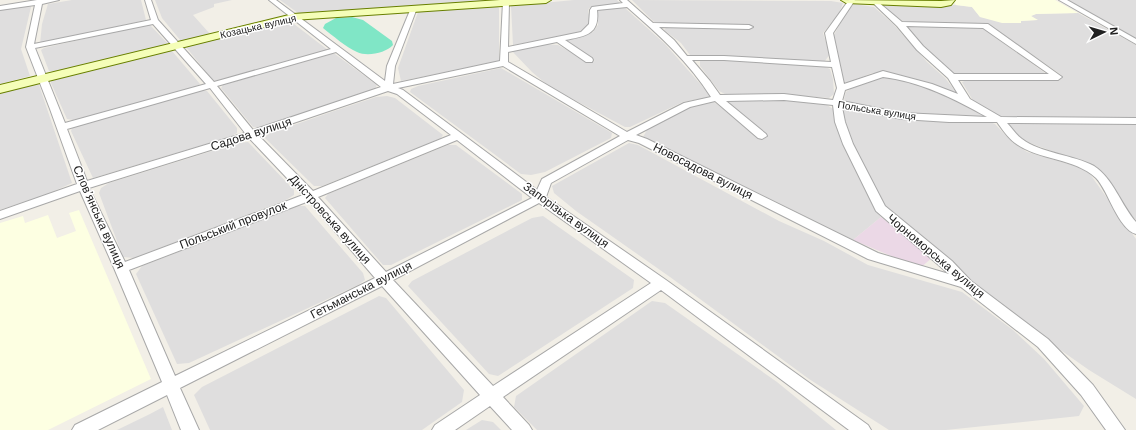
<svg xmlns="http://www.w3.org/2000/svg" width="1136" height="430" font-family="Helvetica,sans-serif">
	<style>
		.residential { fill: #dfdede }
		.industrial { fill: #ebd8e6 }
		.education { fill: #fdffe2 }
		.pitch { fill: #80e6c6 }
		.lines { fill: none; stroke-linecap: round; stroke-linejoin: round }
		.street-casing { stroke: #a8a8a8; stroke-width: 2 }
		.secondary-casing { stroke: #687f00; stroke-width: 2 }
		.street { fill: #fff; fill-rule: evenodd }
		.secondary { fill: #f5feb8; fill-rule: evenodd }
		.labels { text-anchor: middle; stroke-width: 3; stroke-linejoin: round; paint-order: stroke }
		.far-street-label { font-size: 10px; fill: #212121; stroke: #fff }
		.street-label { font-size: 12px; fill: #212121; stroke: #fff }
	</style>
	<rect width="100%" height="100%" fill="#f2efe7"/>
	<!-- residential -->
	<g class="residential">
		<polygon points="72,0 141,0 146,20 40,44 42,24 48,4"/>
		<polygon points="155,0 232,0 214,4 214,7 193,15 210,34 181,41 162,18"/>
		<polygon points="280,0 509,0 298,13"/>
		<polygon points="574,0 617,0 620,3 619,4 615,5 589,8 588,12 590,18 589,28 580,33 513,45 511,6"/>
		<polygon points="632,0 831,1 843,3 839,14 823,33 830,54 825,61 812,62 750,57 690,55 681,43 664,30 666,28 752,28 753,26 656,24"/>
		<polygon points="1067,0 1136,0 1136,40"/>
		<polygon points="854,4 874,7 893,24 927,62 945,78 956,92 955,95 885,73 872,73 848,83 844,82 836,44 833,37 845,14"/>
		<polygon points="883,5 956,5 972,7 980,17 1020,21 1037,20 1031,16 1036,14 1078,13 1136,45 1136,118 1000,117 975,104 962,82 967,80 1062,78 1060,74 991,26 905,23 884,7"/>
		<polygon points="27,6 31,7 21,49 30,76 0,84 0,10"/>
		<polygon points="497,6 499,8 499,62 401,81 398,68 418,12"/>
		<polygon points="622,7 625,8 665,44 710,95 710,97 683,102 630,127 625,127 550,87 532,72 512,51 544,44 558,45 588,62 595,61 564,40 593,32 598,25 598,10"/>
		<polygon points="290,21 328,50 222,80 215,81 211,78 186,47 187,45 283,22"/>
		<polygon points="148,24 151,26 168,44 58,71 49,71 41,50 44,48"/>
		<polygon points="907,26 980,27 984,29 1045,73 1042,75 957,74 951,72 926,49 906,28"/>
		<polygon points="168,51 172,51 200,84 198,86 85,118 73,120 67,119 51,83 51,81"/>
		<polygon points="331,54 335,54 377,85 375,89 258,128 253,127 221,88 223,85"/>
		<polygon points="717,60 823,66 830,69 833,79 834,94 829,98 778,94 725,94 719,91 700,66 700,61"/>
		<polygon points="501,68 612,133 611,138 545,172 531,175 521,174 410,92 411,89 418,86"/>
		<polygon points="888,76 917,84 966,103 984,115 985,118 908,114 847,103 844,99 846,92 852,88 880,77"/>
		<polygon points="33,84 39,85 72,183 48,194 0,210 0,92"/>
		<polygon points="202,90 207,91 237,128 237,133 230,137 93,178 71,131 72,128"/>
		<polygon points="387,96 395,98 443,135 440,139 322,186 314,186 265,138 268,134 334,111 376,97"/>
		<polygon points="788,100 827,105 833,109 834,120 843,143 875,209 881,217 853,240 643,137 647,130 686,108 714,102 760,137 763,138 766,137 723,101"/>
		<polygon points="843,108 911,120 990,122 995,124 1012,142 1027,152 1079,167 1090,174 1136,239 1136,399 1089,370 1032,330 975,286 883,204 859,158 842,118"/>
		<polygon points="1015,122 1136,123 1136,220 1082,162 1027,142 1018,136 1008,124"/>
		<polygon points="248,142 294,190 294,195 286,200 134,258 123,257 99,193 101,188 109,183 238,143"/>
		<polygon points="629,143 638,145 779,221 824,241 868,265 962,292 1013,330 1044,359 1084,406 1079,416 946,430 889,430 809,379 670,277 576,211 554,193 552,186"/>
		<polygon points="448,145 456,145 522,194 522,200 391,265 383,265 325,198 328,194"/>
		<polygon points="296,206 305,206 363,273 365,280 358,285 189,363 177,364 136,274 142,266"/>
		<polygon points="543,216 634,280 633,288 498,376 489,374 408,286 412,281 532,218"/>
		<polygon points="379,296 386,298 464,390 462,402 422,430 210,430 194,395 202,387"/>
		<polygon points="652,301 665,303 777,382 836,430 537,430 514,407 516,396"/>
		<polygon points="163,407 172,430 117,430 150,414"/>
		<polygon points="482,420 493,422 501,430 466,430"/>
	</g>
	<!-- industrial -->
	<polygon class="industrial" points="881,217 933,257 920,268 853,240"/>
	<!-- education -->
	<g class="education">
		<polygon points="953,0 1055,0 1078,13 1036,14 1031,16 1038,20 1021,21 1021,23 1002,23 980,17 972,7 956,5"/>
		<polygon points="79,210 151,379 48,430 0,430 0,223 23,216 25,223 48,215 57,238 76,231 69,213"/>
	</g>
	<!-- pitch -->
	<path class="pitch" d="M352,17L363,20L392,41L393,45C386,53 367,57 357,52C347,48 332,35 323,28L325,24L336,18Z"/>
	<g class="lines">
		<!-- street casing -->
		<g class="street-casing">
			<g id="street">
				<path d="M37,0H59L42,4L34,44L151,20L145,0H151L158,20L214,82L331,49L269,0H276L385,81L387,66L411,8L416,7L417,8L395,66L393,84L500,61L503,2L506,0L509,2L508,47L581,32L589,24L590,10L592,7L623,3L620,0H627L653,23L749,25L753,27L749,29L659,27L674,40L687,56H724L831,62L825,33L849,0H855L833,33L844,84L883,71L932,84L958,94L948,78L917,50L897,26L872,2L877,1L902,22L988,24L1062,77L1058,80H958L970,99L1001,117L1136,118V124L1007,123C1012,128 1016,135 1022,139C1040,153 1074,155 1094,166C1113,178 1121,205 1136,222V234C1118,229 1108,190 1096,178C1075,158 1037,160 1015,143C1008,138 1002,129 997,122H949L902,119L842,107L845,122L853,144L885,206L952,261L971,281L1048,339L1093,385L1125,430H1106L1081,395L1038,347L961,287L868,259L639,143L628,140L551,183L546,197L666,280L868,425L871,430H849L661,290L503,397L529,425L532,430H512L490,406L455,430H432L435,425L480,395L382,286L180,388L199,430H181L167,395L98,430H72L75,425L162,382L114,268L80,191L0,219V211L77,184L50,109L26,47L35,5L0,10V6ZM627,7C658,34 689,62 711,97L684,103L627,132L508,62V52L557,42L586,62H592L593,60L592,58L565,40C585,36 600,35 597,10ZM153,24L206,84L65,123L35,48ZM906,26L983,28L1049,74H954L923,46ZM336,52L381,87L253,130L217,86ZM692,60H724L832,67L837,88L833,100L784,94L720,95L710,81ZM503,66L620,136L542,179L537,190L403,90L398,88ZM883,77C919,81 955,99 987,117L902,113L842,101L845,90ZM210,88L245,133L87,181L67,129ZM388,91L397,94L451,135L313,191L258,135ZM784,100L833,105L835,122L843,144L876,211L949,274L878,253L647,139L636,135L690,107L715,101L758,138L762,139L767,136L766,134L726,101ZM249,138L303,195L125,262L89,188ZM457,140L532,198L386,272L318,197ZM309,201L375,278L175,376L129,270ZM539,203L651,283L493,386L393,280Z"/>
				<polygon points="1059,0 1067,0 1136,39 1136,44"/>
			</g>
		</g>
		<!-- secondary casing -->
		<g class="secondary-casing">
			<g id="secondary">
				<polygon points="500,0 551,0 546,3 293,20 0,93 0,85 293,14"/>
				<polygon points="841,0 941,1 955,0 951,5 941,7 846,3"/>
			</g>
		</g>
		<!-- street -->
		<use href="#street" class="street"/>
		<!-- secondary -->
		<use href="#secondary" class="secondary"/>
	</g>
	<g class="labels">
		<!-- far-street labels -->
		<g class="far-street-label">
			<text transform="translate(258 26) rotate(-13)" y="4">Козацька вулиця</text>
			<text transform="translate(877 110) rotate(9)" y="4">Польська вулиця</text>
		</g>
		<!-- street labels -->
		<g class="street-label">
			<text transform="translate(251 134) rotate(-18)" y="4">Садова вулиця</text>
			<text transform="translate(703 171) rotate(27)" y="4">Новосадова вулиця</text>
			<text transform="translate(566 215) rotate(36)" y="4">Запорізька вулиця</text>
			<text transform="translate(99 217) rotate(66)" y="4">Словʼянська вулиця</text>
			<text transform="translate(330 219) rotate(48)" y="4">Дністровська вулиця</text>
			<text transform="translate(233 225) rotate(-21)" y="4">Польський провулок</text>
			<text transform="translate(936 256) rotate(40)" y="4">Чорноморська вулиця</text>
			<text transform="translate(361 290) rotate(-27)" y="4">Гетьманська вулиця</text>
		</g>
	</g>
	<!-- north arrow -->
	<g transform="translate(1104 32) rotate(85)" stroke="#ffffff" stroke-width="3" paint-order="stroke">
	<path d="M0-3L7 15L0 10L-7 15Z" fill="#212121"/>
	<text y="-6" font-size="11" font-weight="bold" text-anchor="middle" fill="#212121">N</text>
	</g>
</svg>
